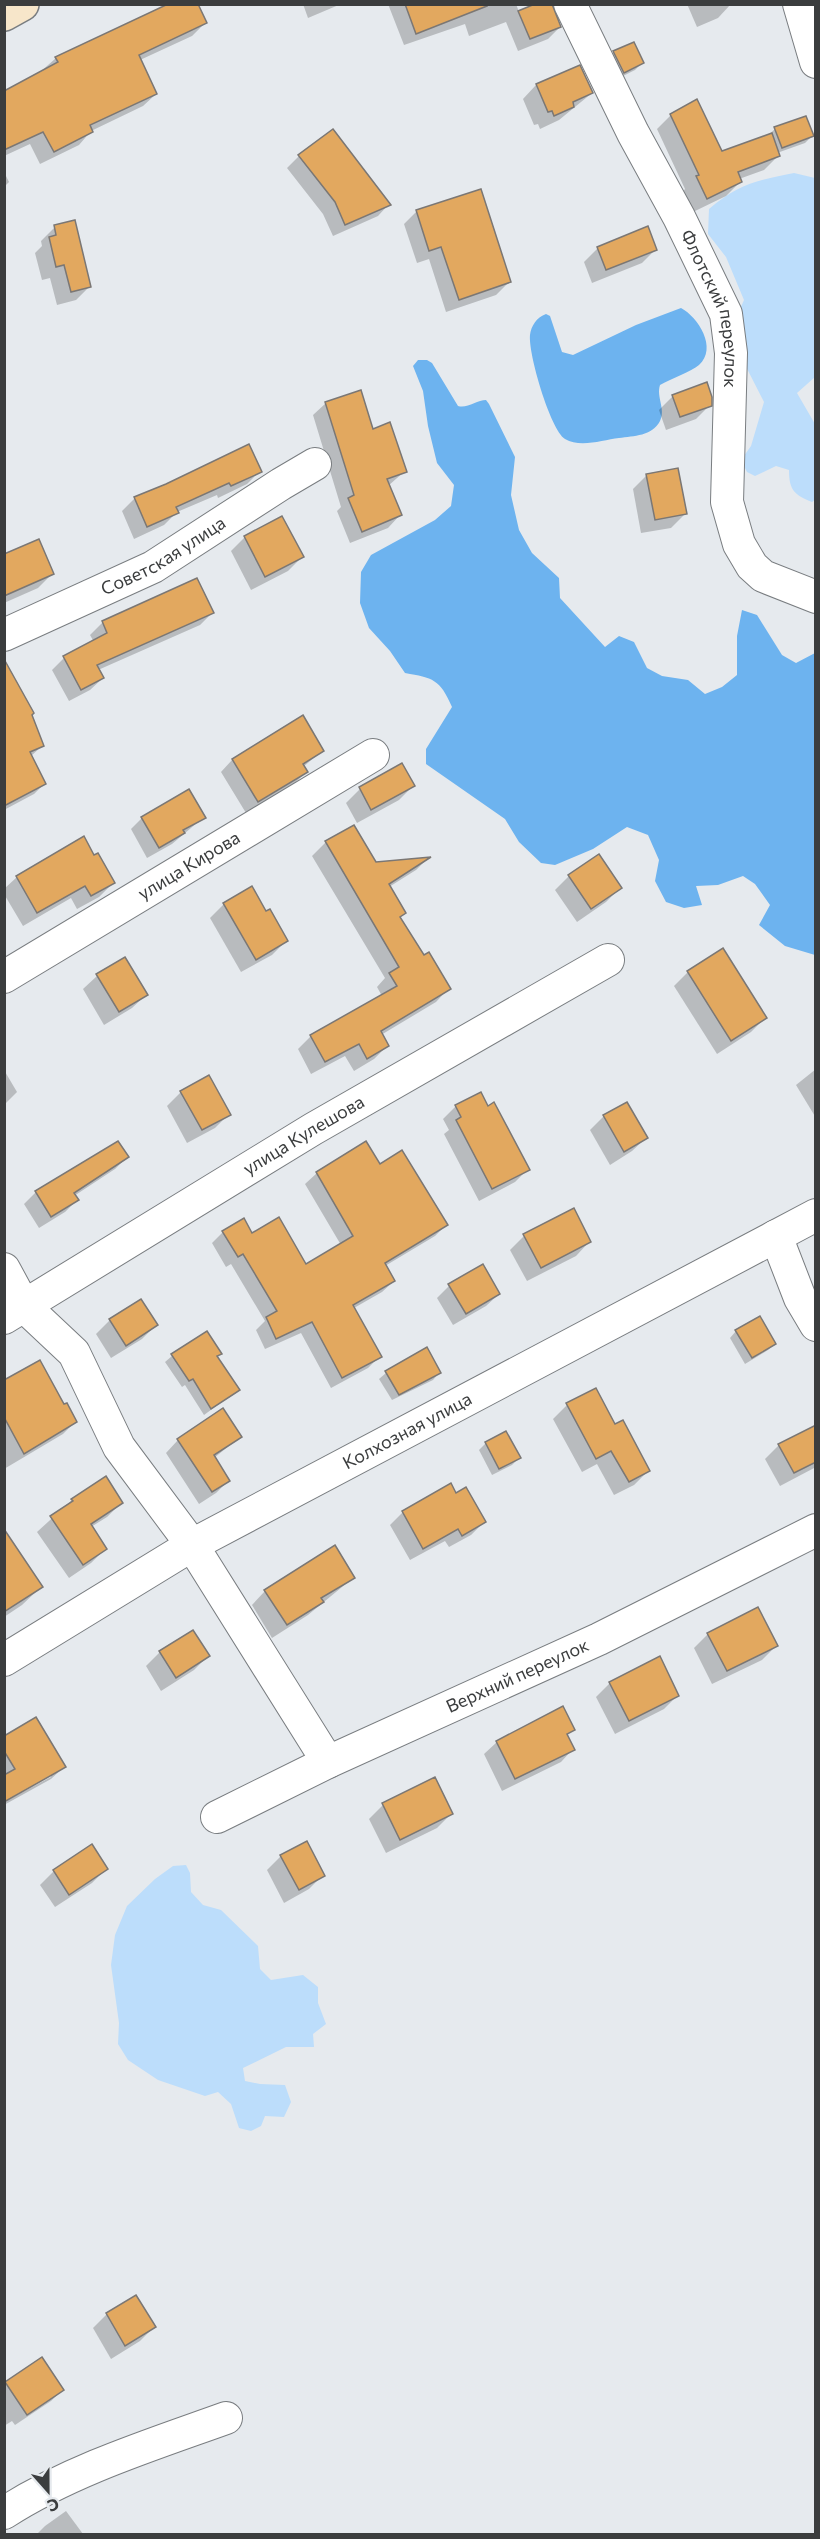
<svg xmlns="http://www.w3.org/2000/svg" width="820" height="2539" font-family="Commissioner,sans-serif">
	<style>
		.green { fill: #bcddfb }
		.forest { fill: #6db3ef }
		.shadow { fill: #0003 }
		.building { fill: #e2a85f; stroke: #7b7774; stroke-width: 1.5 }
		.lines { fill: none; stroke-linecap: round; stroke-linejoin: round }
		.street-casing { stroke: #797d80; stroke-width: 34 }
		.secondary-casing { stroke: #797d80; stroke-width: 36 }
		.street { stroke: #fff; stroke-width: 32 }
		.secondary { stroke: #f7e6ca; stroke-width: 33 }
		.labels { text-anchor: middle; stroke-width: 5; stroke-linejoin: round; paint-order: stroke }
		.street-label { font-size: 18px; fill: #3b3d3e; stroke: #e6eaee }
	</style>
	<rect width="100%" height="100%" fill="#e6eaee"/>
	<!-- green -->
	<g class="green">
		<path d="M794,173L815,178V377L797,393L815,424L816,499L812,502C795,495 789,491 789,470L776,466L755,476L747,472L741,460L751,446L764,402L739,353L731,329L744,300L726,257L708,234L709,209C738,184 758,180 794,173Z"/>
		<polygon points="186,1865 190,1873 191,1892 203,1905 221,1910 258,1946 260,1969 271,1980 303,1975 318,1987 318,2003 326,2024 313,2034 314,2047 286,2047 243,2068 245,2081 260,2084 285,2085 291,2102 284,2117 265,2116 261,2126 251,2131 239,2128 231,2104 218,2092 205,2096 158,2080 128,2060 118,2044 119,2023 111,1965 115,1935 127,1906 155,1879 173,1866"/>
	</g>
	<!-- forest -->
	<g class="forest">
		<path d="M681,308C698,317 718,348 699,365C691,372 672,378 660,385C656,397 666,409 660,421C652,436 634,436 619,438C603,440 580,448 565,439C550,429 528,353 530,335C531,326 537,317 546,314L550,316L562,352L573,355L636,325Z"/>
		<path d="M418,360H427L432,363L458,406C467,409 477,400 486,400L489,404L515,457L511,495L519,530L532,553L559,578L560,598L605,647L619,636L634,642L647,668L662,676L688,680L705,694L722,687L737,675V636L742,610L757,615L782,655L796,663L815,653V955L785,946L759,925L770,905L755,884L743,876L718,885L696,886L702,905L684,908L666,902L655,881L659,860L648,835L627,827L593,849L555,865L541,863L519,842L505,819L426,764V749L452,707C440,679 433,678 405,673L390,651L369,628L360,603L361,572L371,555L435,520L451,506L454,485L437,463L428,426L423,391L413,366Z"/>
	</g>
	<!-- shadow -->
	<g class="shadow">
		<polygon points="303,4 341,4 308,18"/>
		<polygon points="388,4 516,4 519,12 539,4 560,27 548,39 518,51 506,22 469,36 465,24 404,45"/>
		<polygon points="687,4 731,4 718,18 697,27"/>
		<polygon points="205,23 192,36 140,60 156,94 143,106 91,131 79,145 40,164 30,144 4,156 4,104 56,58"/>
		<polygon points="614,52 642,63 635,70 617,79 607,59"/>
		<polygon points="579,67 592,93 559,120 540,129 538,124 534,125 523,99 536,85"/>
		<polygon points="671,115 722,153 767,136 775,129 812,136 805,143 777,153 778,156 764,170 739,179 740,182 726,196 693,212 683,192 685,189 657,129"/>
		<polygon points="299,156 389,204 378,216 333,236 323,214 287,168"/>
		<polygon points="4,172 9,182 4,187"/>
		<polygon points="417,211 509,282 496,295 446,312 429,259 417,263 404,224"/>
		<polygon points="55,227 90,286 76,300 57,305 50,278 42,280 35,253 42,246 41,241"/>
		<polygon points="598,248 656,249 642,263 592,283 584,262"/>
		<polygon points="673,396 710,405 696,419 666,430 659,410"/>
		<polygon points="326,403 372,430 405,471 388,486 400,515 388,528 350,543 337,511 341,507 313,415"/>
		<polygon points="248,446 260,471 247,484 218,498 217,495 177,512 164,525 134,539 122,511 135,498"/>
		<polygon points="647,475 685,514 671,528 641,533 633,489"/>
		<polygon points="245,537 302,557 288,571 251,590 231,551"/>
		<polygon points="4,556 52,574 38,588 4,603"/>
		<polygon points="212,613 200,625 98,670 103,678 90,690 69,701 52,670 64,658 94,642 90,635 103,622"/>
		<polygon points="4,662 42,746 31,756 44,784 34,794 4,810"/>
		<polygon points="302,717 322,751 303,767 306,772 294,784 246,813 221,772 232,760"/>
		<polygon points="401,765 413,786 399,800 357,823 346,803 360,789"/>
		<polygon points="204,817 172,844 147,858 131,829 142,818"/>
		<polygon points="353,827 375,864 427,859 416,870 389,887 405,913 399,918 423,957 449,988 436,1002 381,1035 387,1046 374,1059 354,1071 345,1056 311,1074 298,1049 311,1036 382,996 377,987 385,978 312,856 325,843"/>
		<polygon points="94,857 113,883 99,897 77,909 71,898 23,926 4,894 4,889 17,877"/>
		<polygon points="569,876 620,888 606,902 577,922 555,890"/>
		<polygon points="224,904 266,913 286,941 272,955 241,972 210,918"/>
		<polygon points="124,959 146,995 132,1008 104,1025 83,989 97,976"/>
		<polygon points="688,972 765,1018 751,1032 717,1054 674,986"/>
		<polygon points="816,1069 816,1118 796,1085"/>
		<polygon points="4,1070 17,1092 4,1105"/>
		<polygon points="181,1092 229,1114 215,1128 187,1143 167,1106"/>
		<polygon points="456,1106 528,1169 515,1182 479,1201 444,1134 449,1130 443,1119"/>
		<polygon points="604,1116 646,1138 632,1151 610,1165 590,1130"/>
		<polygon points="127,1157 115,1169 74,1196 77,1200 65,1212 39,1228 24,1204 36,1192"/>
		<polygon points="379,1166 446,1225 435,1236 385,1266 394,1281 382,1292 354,1308 380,1356 368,1368 331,1388 301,1333 265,1349 256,1330 265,1321 231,1264 226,1267 212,1243 223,1232 252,1235 305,1266 341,1245 305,1184 317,1173"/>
		<polygon points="524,1236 589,1242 576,1256 527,1281 510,1250"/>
		<polygon points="449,1286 499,1294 486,1306 453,1325 437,1298"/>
		<polygon points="110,1320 156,1325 142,1339 111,1358 96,1334"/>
		<polygon points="736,1331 775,1344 768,1350 745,1364 730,1338"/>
		<polygon points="426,1349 439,1373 433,1380 392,1400 379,1379 386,1373"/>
		<polygon points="220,1353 216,1357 238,1390 204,1415 185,1385 182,1387 165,1362 172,1356"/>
		<polygon points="4,1381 64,1406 75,1422 63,1434 4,1469"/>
		<polygon points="567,1405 615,1426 648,1471 634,1485 614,1495 597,1464 582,1472 553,1419"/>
		<polygon points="223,1411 240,1437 214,1458 228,1481 216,1493 199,1504 166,1453 178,1440"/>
		<polygon points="816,1426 816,1467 780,1486 765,1459 779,1445"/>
		<polygon points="506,1433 519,1458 512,1465 492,1475 479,1450 486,1443"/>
		<polygon points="105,1478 121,1503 107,1517 91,1527 105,1549 91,1563 69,1578 37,1532 72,1500"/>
		<polygon points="450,1485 455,1495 484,1522 471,1535 449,1547 445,1541 410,1560 390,1525 403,1512"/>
		<polygon points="4,1532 41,1587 22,1605 4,1617"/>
		<polygon points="353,1578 308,1615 272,1638 252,1605 265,1591"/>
		<polygon points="708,1634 776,1646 762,1660 712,1684 694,1648"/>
		<polygon points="160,1652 208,1656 194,1670 161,1691 146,1666"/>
		<polygon points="610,1683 678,1695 664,1709 615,1734 596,1697"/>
		<polygon points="573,1729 566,1736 573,1749 561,1762 502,1791 484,1754 497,1742"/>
		<polygon points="4,1738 64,1767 51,1779 4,1805 4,1802 51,1777 51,1773 4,1798"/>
		<polygon points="383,1805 451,1814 437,1828 386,1853 369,1819"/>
		<polygon points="281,1856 323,1875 309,1889 284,1903 267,1870"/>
		<polygon points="106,1869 92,1883 55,1907 40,1885 54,1871"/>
		<polygon points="135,2297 154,2327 140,2341 111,2359 93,2328 107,2314"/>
		<polygon points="42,2359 62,2390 51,2401 15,2425 12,2421 4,2426 4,2384"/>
		<polygon points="66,2511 83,2534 37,2534 45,2526"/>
	</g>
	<!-- building -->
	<g class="building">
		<polygon points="168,4 198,4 207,23 139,55 157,94 90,125 93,132 54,152 43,132 4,150 4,91 58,62 55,57"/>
		<polygon points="405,4 486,4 487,6 416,34"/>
		<polygon points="535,4 552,4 561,27 530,39 518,11"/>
		<polygon points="634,42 644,63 624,73 613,51"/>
		<polygon points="580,65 593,93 573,102 574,107 554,116 552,111 548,112 536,84"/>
		<polygon points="697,99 722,151 772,133 780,156 738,172 742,182 707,199 696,176 699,175 670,114"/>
		<polygon points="806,116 814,136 782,148 774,127"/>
		<polygon points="333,129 391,205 345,225 335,202 298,155"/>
		<polygon points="481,189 511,282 459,300 441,247 429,251 416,210"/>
		<polygon points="75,220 91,287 71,292 64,265 56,267 49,237 56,235 54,225"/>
		<polygon points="648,226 657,250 606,270 597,247"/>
		<polygon points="707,382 712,397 712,406 680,417 672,395"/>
		<polygon points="361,390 373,429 390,422 407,472 387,479 402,515 362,532 348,498 354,495 325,402"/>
		<polygon points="249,444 262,472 231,486 229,483 176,507 179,513 147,527 134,497 166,484"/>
		<polygon points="678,468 687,514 655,520 646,474"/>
		<polygon points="282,516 304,557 265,577 244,536"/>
		<polygon points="39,539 54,574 4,596 4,554"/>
		<polygon points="197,578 214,613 97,665 104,678 81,690 63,656 107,633 102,621"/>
		<polygon points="4,659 34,713 32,715 44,746 30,752 46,784 4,806"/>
		<polygon points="303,715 324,751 303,764 308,772 258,802 232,759"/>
		<polygon points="402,763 415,786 371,810 359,787"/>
		<polygon points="189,789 206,818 183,830 185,833 159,848 141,817"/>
		<polygon points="354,825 376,862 431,857 389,884 406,913 400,917 424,955 429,952 451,989 381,1031 389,1046 367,1059 359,1044 325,1062 310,1035 397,986 389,973 399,967 325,841"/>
		<polygon points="84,836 94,855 98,853 115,883 91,896 85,886 37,913 16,876"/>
		<polygon points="599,854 622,888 591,909 568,875"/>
		<polygon points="252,886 266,911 270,909 288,941 256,960 223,903"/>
		<polygon points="723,948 767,1018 731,1041 687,971"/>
		<polygon points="125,957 148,995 119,1012 96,974"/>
		<polygon points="209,1075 231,1115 202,1130 180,1091"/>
		<polygon points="481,1092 488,1106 494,1102 530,1170 492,1189 456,1120 461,1117 455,1105"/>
		<polygon points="627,1102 648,1138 624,1152 603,1115"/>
		<polygon points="118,1141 129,1157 74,1193 79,1200 51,1217 35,1191"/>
		<polygon points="366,1141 380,1164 402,1150 448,1225 385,1263 395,1281 353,1305 382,1357 342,1378 312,1322 276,1339 266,1317 277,1311 243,1254 238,1257 222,1231 244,1218 252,1233 279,1217 306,1264 353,1236 316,1172"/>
		<polygon points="574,1208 591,1242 541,1268 523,1234"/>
		<polygon points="483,1264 500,1294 466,1314 448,1284"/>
		<polygon points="141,1299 158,1325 126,1346 109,1319"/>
		<polygon points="760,1316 776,1344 752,1358 735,1330"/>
		<polygon points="207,1331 222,1354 217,1356 240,1390 211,1409 193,1379 189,1381 171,1354"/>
		<polygon points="427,1347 441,1373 399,1395 385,1371"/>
		<polygon points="40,1360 64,1404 67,1403 77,1422 24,1454 4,1417 4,1380"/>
		<polygon points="596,1388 615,1424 623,1420 650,1471 629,1482 611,1451 596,1459 566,1403"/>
		<polygon points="223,1408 242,1437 214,1455 230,1481 212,1492 177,1439"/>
		<polygon points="816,1425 816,1462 794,1473 778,1444"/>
		<polygon points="506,1431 521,1458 499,1469 485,1442"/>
		<polygon points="106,1476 123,1503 91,1524 107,1549 83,1565 50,1516 73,1501 71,1499"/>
		<polygon points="451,1483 456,1493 466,1487 486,1522 462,1536 458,1529 423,1549 402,1511"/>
		<polygon points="4,1529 43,1587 4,1612"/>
		<polygon points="335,1545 355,1578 321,1598 324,1602 287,1625 264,1590"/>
		<polygon points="758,1607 778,1646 727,1671 707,1633"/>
		<polygon points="193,1630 210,1656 176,1678 159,1651"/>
		<polygon points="660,1656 679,1696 629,1721 609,1682"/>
		<polygon points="563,1706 575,1730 567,1734 575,1750 515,1779 496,1741"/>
		<polygon points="36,1717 66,1767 4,1802 4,1775 15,1769 4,1751 4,1736"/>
		<polygon points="435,1777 453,1814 400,1840 382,1803"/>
		<polygon points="307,1841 325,1876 299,1890 280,1855"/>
		<polygon points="92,1844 108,1869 69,1895 53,1870"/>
		<polygon points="136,2295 156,2327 125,2346 106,2313"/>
		<polygon points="42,2357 64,2390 27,2415 5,2382"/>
	</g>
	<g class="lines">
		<!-- street casing -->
		<g class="street-casing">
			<g id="street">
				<path id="s1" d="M570,4L633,133L679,217L726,314L731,353L727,502L739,544L752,566L763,576L816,597"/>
				<polyline points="799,4 816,62"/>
				<path id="s2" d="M4,635L153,567L281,484L315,464"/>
				<path id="s3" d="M4,977L373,755"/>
				<polyline points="776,1236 800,1298 816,1325"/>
				<polyline points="4,1269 24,1306 74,1353 119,1447 192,1545 328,1762"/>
				<path id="s4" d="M4,1318L313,1129L608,960"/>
				<path id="s5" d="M4,1660L192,1545L816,1215"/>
				<path id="s6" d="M217,1817L328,1762L599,1639L816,1530"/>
				<path d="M4,2513C71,2470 151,2445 226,2418"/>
			</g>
		</g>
		<!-- secondary casing -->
		<g class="secondary-casing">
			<polyline id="secondary" points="4,14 22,4"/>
		</g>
		<!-- street -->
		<use href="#street" class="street"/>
		<!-- secondary -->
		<use href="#secondary" class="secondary"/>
	</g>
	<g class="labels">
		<!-- street labels -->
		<g class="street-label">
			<text dy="6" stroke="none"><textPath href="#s1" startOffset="338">Флотский переулок</textPath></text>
			<text dy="6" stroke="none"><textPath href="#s2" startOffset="178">Советская улица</textPath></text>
			<text dy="6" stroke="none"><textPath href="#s3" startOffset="216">улица Кирова</textPath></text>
			<text dy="6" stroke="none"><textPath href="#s4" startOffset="351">улица Кулешова</textPath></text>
			<text dy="6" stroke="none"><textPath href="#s5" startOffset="464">Колхозная улица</textPath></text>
			<text dy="6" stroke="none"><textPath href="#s6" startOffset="332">Верхний переулок</textPath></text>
		</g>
	</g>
	<!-- border -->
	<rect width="820" height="2539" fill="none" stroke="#3b3d3e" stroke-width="12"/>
	<!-- north arrow -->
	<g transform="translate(48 2491) rotate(159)" stroke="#e6eaee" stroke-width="4.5" paint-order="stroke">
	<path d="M0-4.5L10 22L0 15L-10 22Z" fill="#3b3d3e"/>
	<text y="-9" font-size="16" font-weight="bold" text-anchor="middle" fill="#3b3d3e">С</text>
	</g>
</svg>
